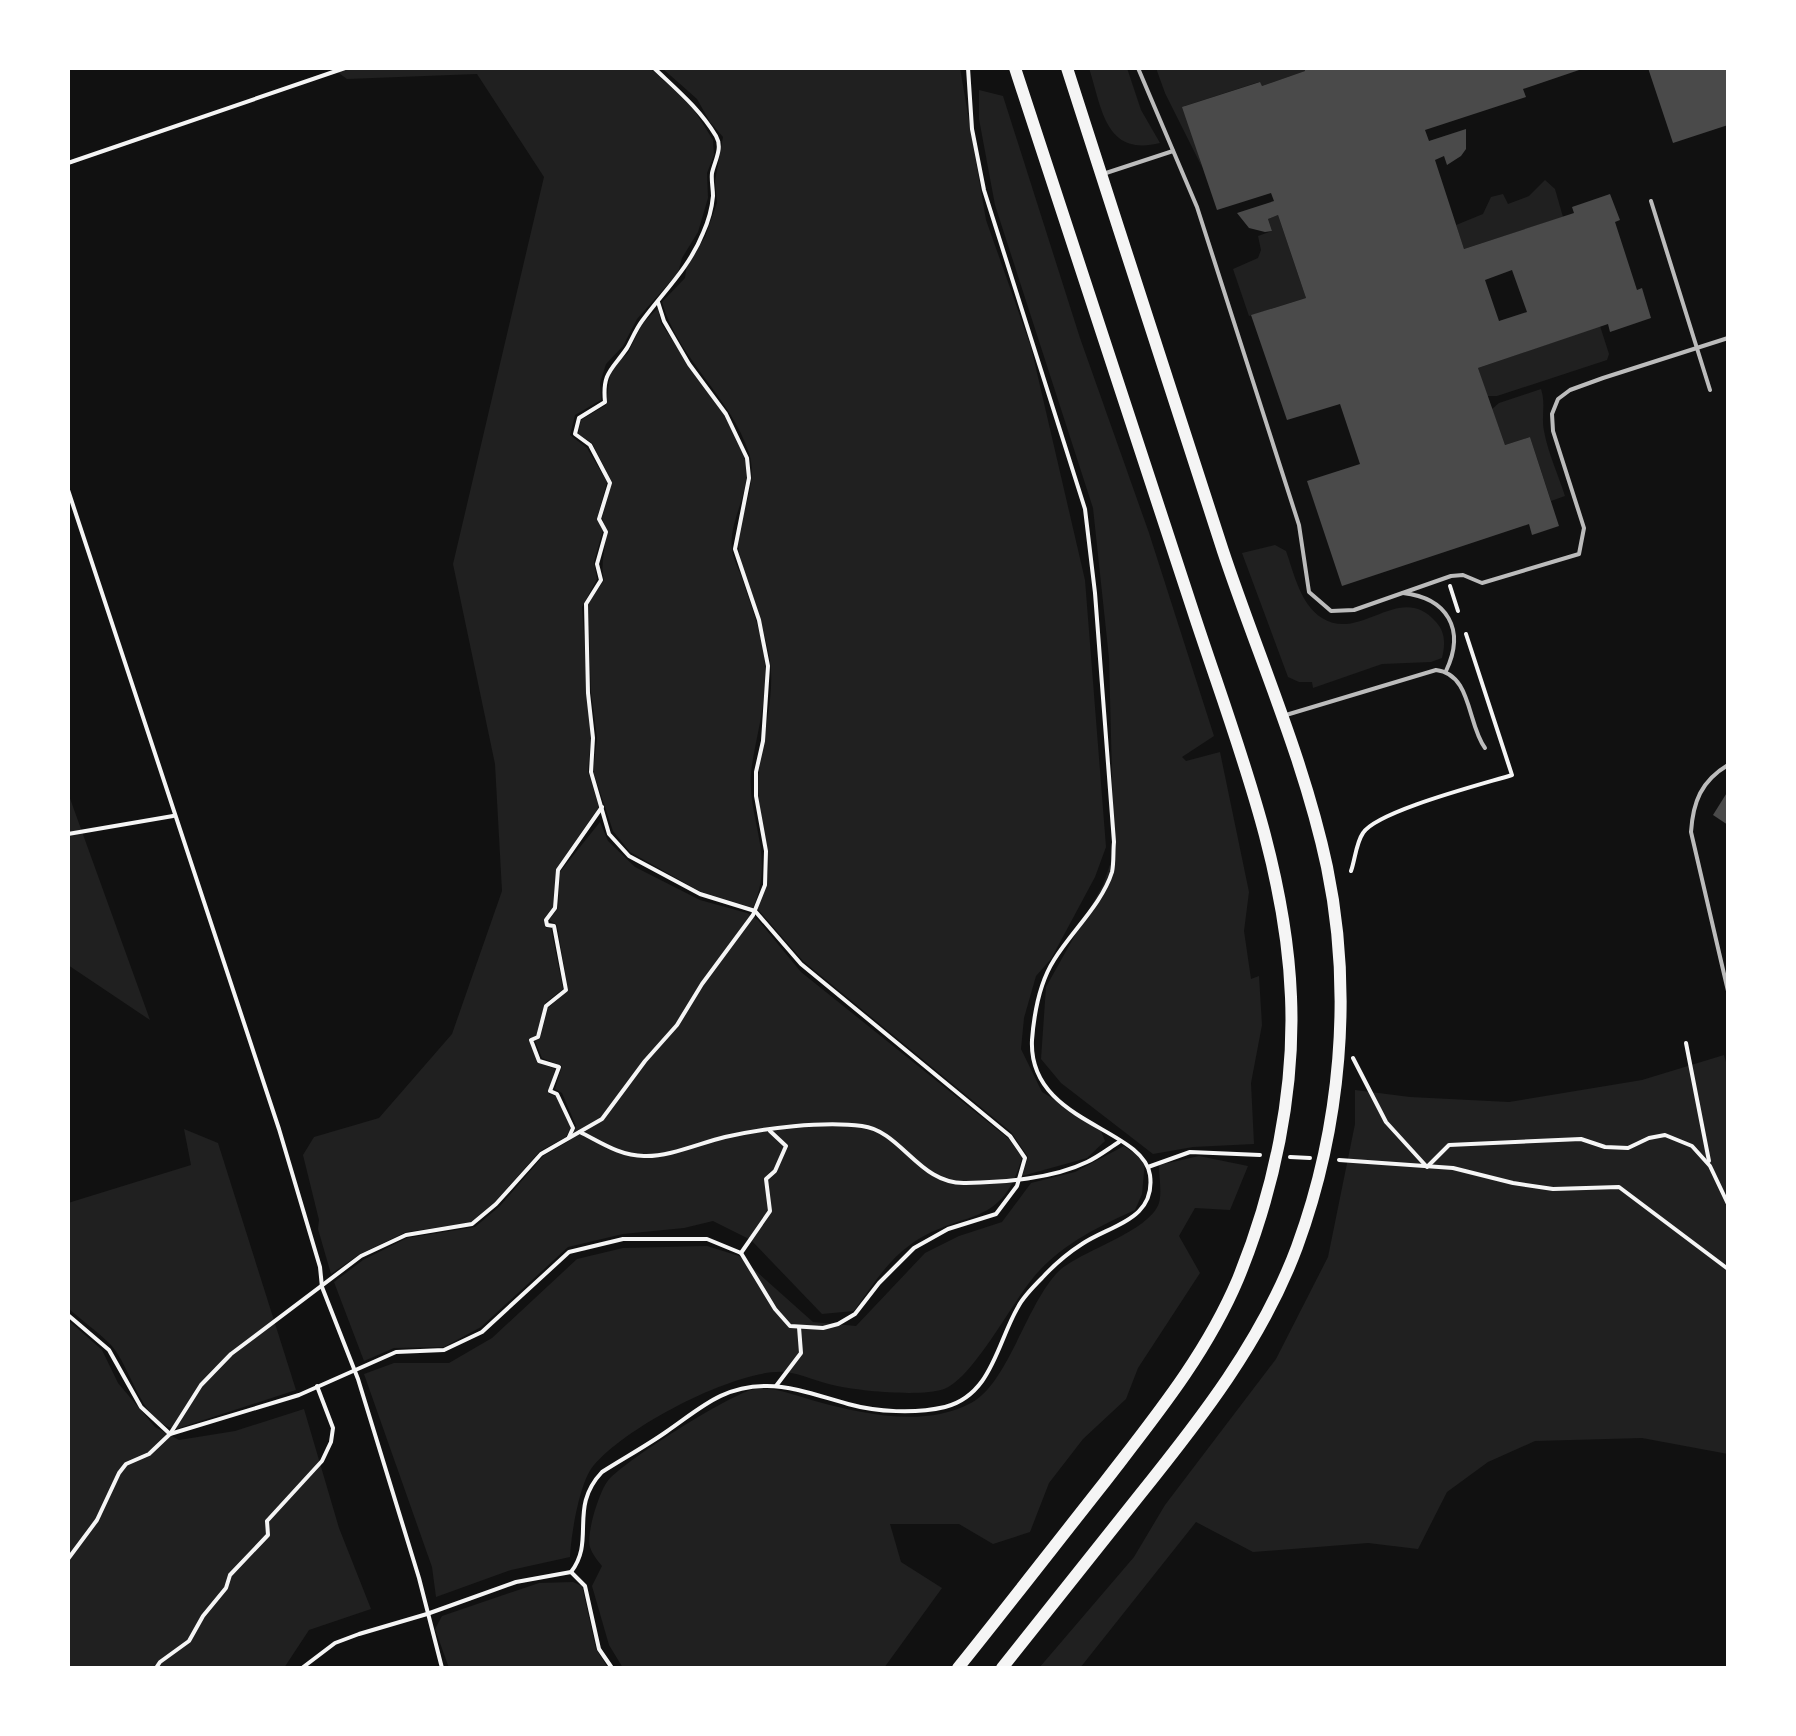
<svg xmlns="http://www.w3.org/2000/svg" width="1796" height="1736" font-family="'DejaVu Sans',sans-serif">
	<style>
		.green { fill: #202020 }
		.building { fill: #4a4a4a; fill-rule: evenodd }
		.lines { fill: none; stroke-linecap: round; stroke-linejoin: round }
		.path { stroke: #f5f5f5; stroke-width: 4 }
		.service { stroke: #bcbcbc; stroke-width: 4 }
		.primary { stroke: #f5f5f5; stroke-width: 12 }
	</style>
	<rect width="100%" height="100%" fill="#111"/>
	<!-- green -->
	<g class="green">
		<polygon points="332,68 650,68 691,105 713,140 714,155 707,173 708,198 698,232 682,258 678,273 637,319 623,346 606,364 600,383 601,400 575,415 570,435 587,448 607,482 597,518 603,530 594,562 597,579 582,607 591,738 588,771 599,807 557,868 553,907 544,919 546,928 551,928 563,989 545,1003 536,1037 530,1040 537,1062 555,1069 549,1094 556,1096 571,1127 566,1137 540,1151 495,1202 470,1223 406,1232 360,1254 331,1274 318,1229 319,1220 303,1155 314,1137 379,1118 452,1034 502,891 495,764 453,564 544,177 477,74 347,79"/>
		<path d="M662,68H960L986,220L1031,347L1085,580L1106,847L1095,877L1051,959L1036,976L1024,1018L1021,1049L1042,1092L1099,1126L1105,1141L1087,1158L1022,1176L1028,1157L1011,1132L803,961L756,907C782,860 759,836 758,789C758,747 776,703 770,661C764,622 746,588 739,551C734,521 760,489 749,453C731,397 678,359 662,302L685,278L687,264L705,237L717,203L715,181L723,137L710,122L697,99Z"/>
		<path d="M1089,68H1127L1141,110L1160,143C1105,157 1102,108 1089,68Z"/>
		<polygon points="1156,68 1304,68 1305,71 1262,86 1259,82 1185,106 1202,167 1165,93"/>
		<polygon points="979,90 1003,96 1080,338 1149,533 1214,736 1182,757 1186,761 1220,752 1249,892 1244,931 1251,979 1259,976 1262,1025 1251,1083 1254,1144 1193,1147 1153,1154 1061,1083 1041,1059 1046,987 1103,885 1114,853 1109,658 1093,508 995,205 979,119"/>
		<polygon points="1545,180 1555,189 1563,217 1464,249 1456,225 1483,214 1491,197 1503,194 1508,204 1529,196"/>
		<polygon points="1278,215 1306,298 1249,316 1233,269 1258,258 1261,250 1258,236 1272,231 1268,219"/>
		<path d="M658,308L661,323C685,361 734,418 745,459C753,490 728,520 732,549C733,559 739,570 742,578C751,607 764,637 765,667C767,700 757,733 752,765C744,817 777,852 753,908L701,892L630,852L613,831L593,771L597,738L591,692L588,604L604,580C598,558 612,539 602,518L612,482L592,443L578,434L581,420L606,405L611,368L628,353L642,324Z"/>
		<polygon points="1600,326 1609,354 1607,360 1497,396 1487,396 1478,368"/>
		<path d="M1541,389C1546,404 1541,416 1544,431C1548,453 1558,474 1565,496L1551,501L1530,437L1505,445L1492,409L1499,403Z"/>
		<path d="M1275,545L1286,551C1294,573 1300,604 1322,618C1361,643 1400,580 1436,622C1446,633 1445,645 1442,658L1431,662L1382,664L1313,688L1312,682H1299L1288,677L1242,553Z"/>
		<polygon points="68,793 150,1020 68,965"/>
		<path d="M600,822L608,841L635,867L700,900L747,913L758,920L801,972L1009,1139L1022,1157C1002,1231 961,1208 910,1245C887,1261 870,1289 854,1311L822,1314L751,1240L713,1221L684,1228L623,1234L568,1247L481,1327L444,1347L394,1348L364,1361L334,1282L363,1260L407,1238L475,1227L500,1206L543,1156L569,1141L576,1126L562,1093L555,1089L562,1066L542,1058L535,1041L540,1038L548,1008L568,990L557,925L549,920L558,908L560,872Z"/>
		<polygon points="1724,1055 1728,1069 1728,1454 1642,1438 1535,1441 1488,1462 1447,1492 1418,1549 1368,1543 1253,1552 1196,1522 1080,1668 1039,1668 1134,1557 1165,1505 1276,1359 1328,1257 1355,1124 1355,1090 1410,1097 1509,1102 1642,1080"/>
		<path d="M184,1129L218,1143L296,1390L176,1429C140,1423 132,1367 110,1344C97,1331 81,1320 68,1308V1203L191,1165Z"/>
		<path d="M1124,1146L1145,1161L1142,1194L1135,1210C1100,1226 1066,1242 1039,1271C1014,1297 975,1377 944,1389C921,1397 861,1391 837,1386C820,1383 803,1374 785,1372C737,1368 620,1429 591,1469C579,1487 571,1535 570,1557L511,1570L436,1597L432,1567L364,1374L394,1363H449L492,1338L577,1259L623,1248L707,1246L739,1256L813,1322L856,1326L925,1253L959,1236L1002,1222L1031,1183L1075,1172Z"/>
		<path d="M1199,1156L1248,1166L1230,1210L1195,1208L1179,1236L1200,1273L1138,1368L1126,1399L1083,1439L1049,1483L1030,1532L993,1544L959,1524H890L901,1562L942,1588L884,1668H623L609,1645L592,1586L602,1566C598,1561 592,1554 590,1547C586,1534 599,1493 607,1482C619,1464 733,1392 755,1389C772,1386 798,1396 815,1401C863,1414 924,1428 971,1403C1008,1384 1027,1302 1059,1271C1082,1250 1149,1232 1159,1203C1162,1193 1159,1176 1159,1165Z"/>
		<polygon points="68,1320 102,1350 118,1383 155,1427 179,1440 235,1431 304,1409 339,1528 371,1609 309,1630 284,1668 68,1668"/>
		<polygon points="573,1582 582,1586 596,1649 608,1668 449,1668 435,1629 442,1616 539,1583"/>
	</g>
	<!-- building -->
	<g class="building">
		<path d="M1304,68H1585L1523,89L1526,97L1425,130L1429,141L1466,129V149L1461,156L1447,165L1444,156L1435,160L1464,249L1574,213L1572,207L1610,194L1620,220L1615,222L1637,290L1642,288L1651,318L1610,332L1608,324L1478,368L1505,445L1530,437L1559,526L1532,535L1529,524L1342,586L1307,481L1360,464L1340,404L1287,420L1251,315L1306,298L1278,215L1268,219L1272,231L1265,232L1249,228L1237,213L1274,201L1271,193L1217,210L1182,107L1260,82L1262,86L1305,71ZM1512,270L1527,312L1499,321L1485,280Z"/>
		<polygon points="1648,68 1728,68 1728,125 1673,143"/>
		<polygon points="1728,791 1728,825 1713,815"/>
	</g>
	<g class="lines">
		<!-- path -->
		<g class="path">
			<polyline points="68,163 345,68"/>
			<polyline points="68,490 279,1129 320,1267 322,1287 358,1379 419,1578 442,1668"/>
			<polyline points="1450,586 1458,611"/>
			<polyline points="68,834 173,816"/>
			<path d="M1351,871C1355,860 1356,843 1363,833C1377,811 1483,784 1512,775L1466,634"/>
			<polyline points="1686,1043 1709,1161"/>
			<polyline points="1353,1058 1386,1122 1427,1167 1449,1145 1581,1139 1605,1147 1628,1148 1649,1138 1665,1135 1692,1146 1710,1166 1728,1204"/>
			<path d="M580,1132C600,1142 620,1156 644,1156C669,1157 700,1143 725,1137C764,1128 823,1121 862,1126C902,1131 919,1185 966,1183C1004,1182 1052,1179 1087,1162C1098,1157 1108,1149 1119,1142"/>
			<polyline points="569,1137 573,1128 557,1094 550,1091 559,1067 539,1061 531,1040 538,1037 546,1006 566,990 554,926 547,925 546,920 555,908 558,870 602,807"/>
			<polyline points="1290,1157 1310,1158"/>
			<polyline points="1339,1160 1453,1168 1513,1183 1553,1189 1619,1187 1728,1269"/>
			<polyline points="1148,1167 1190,1152 1260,1155"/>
			<polyline points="741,1253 770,1211 766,1179 775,1171 786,1146 770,1131"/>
			<path d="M68,1315L109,1350L141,1407L170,1434L299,1395L396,1352L444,1350L482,1332L569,1252L623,1239H707L741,1253L775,1309L790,1326L823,1328L838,1324L855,1314L879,1283L914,1248L948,1229L996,1214L1017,1186L1025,1158L1010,1136L801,964L755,911L700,894L629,856L609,834L591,772L593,738L588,693L586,604L601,580L597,564L606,532L599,519L610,483L590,445L575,434L579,418L605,402C602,372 612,370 627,348C632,339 636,329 642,321C664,291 689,268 703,233C708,222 712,207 713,196C713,188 711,180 712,173C715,160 723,148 716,136C699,108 677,90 654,68"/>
			<polyline points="776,1386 801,1353 799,1327"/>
			<polyline points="68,1559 97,1520 119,1473 126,1464 149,1454 170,1434 201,1385 231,1354 361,1256 406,1235 472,1224 496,1204 541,1154 602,1119 645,1061 677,1025 702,984 753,915 765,885 766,851 756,796 756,772 763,741 768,666 759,620 735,549 749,478 747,458 726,414 689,364 664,321 658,302"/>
			<polyline points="571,1572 585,1586 599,1649 612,1668"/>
			<polyline points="156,1668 160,1662 189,1641 203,1616 226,1588 230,1575 268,1535 267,1521 322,1461 331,1442 333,1428 317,1386"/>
			<path d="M302,1668L335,1643L359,1634L427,1614L516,1582L571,1572C596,1540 568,1508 602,1472C624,1458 646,1446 666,1432C701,1408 722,1386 767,1386C794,1386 822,1397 848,1404C877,1412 915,1414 945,1407C992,1395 997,1343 1018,1307C1023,1297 1033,1287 1042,1278C1053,1266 1068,1253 1082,1244C1110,1225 1156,1220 1150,1175C1143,1127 1028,1123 1032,1040C1034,1014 1040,982 1054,960C1071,932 1102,904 1112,872C1114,863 1113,851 1114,842L1095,593L1085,509L984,190L972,129L968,68"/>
		</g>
		<!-- service -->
		<g class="service">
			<polyline points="1138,68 1197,207 1299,525 1309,592 1331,611 1354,610 1451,576 1463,575 1482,583 1579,554 1584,528 1553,431 1552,414 1558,399 1570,390 1603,378 1728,338"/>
			<polyline points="1106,173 1173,151"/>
			<polyline points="1651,201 1710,390"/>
			<path d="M1403,593C1447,598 1466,629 1446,671"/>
			<path d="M1286,715L1436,670C1472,674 1467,724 1485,748"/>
			<path d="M1728,765C1701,781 1693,802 1691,832L1728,991"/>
		</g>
		<!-- primary -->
		<g class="primary">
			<path d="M958,1668C1007,1607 1055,1545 1104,1483C1154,1418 1206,1355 1238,1279C1274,1191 1295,1092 1291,997C1286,863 1233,734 1192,608C1133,428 1074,248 1015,68"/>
			<path d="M1002,1668C1047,1611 1093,1554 1138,1497C1200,1420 1262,1341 1297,1247C1341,1127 1353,992 1327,867C1304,759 1258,656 1223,551C1170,390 1119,229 1067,68"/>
		</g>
	</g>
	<!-- border -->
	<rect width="1796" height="1736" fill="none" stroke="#ffffff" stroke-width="140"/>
</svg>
